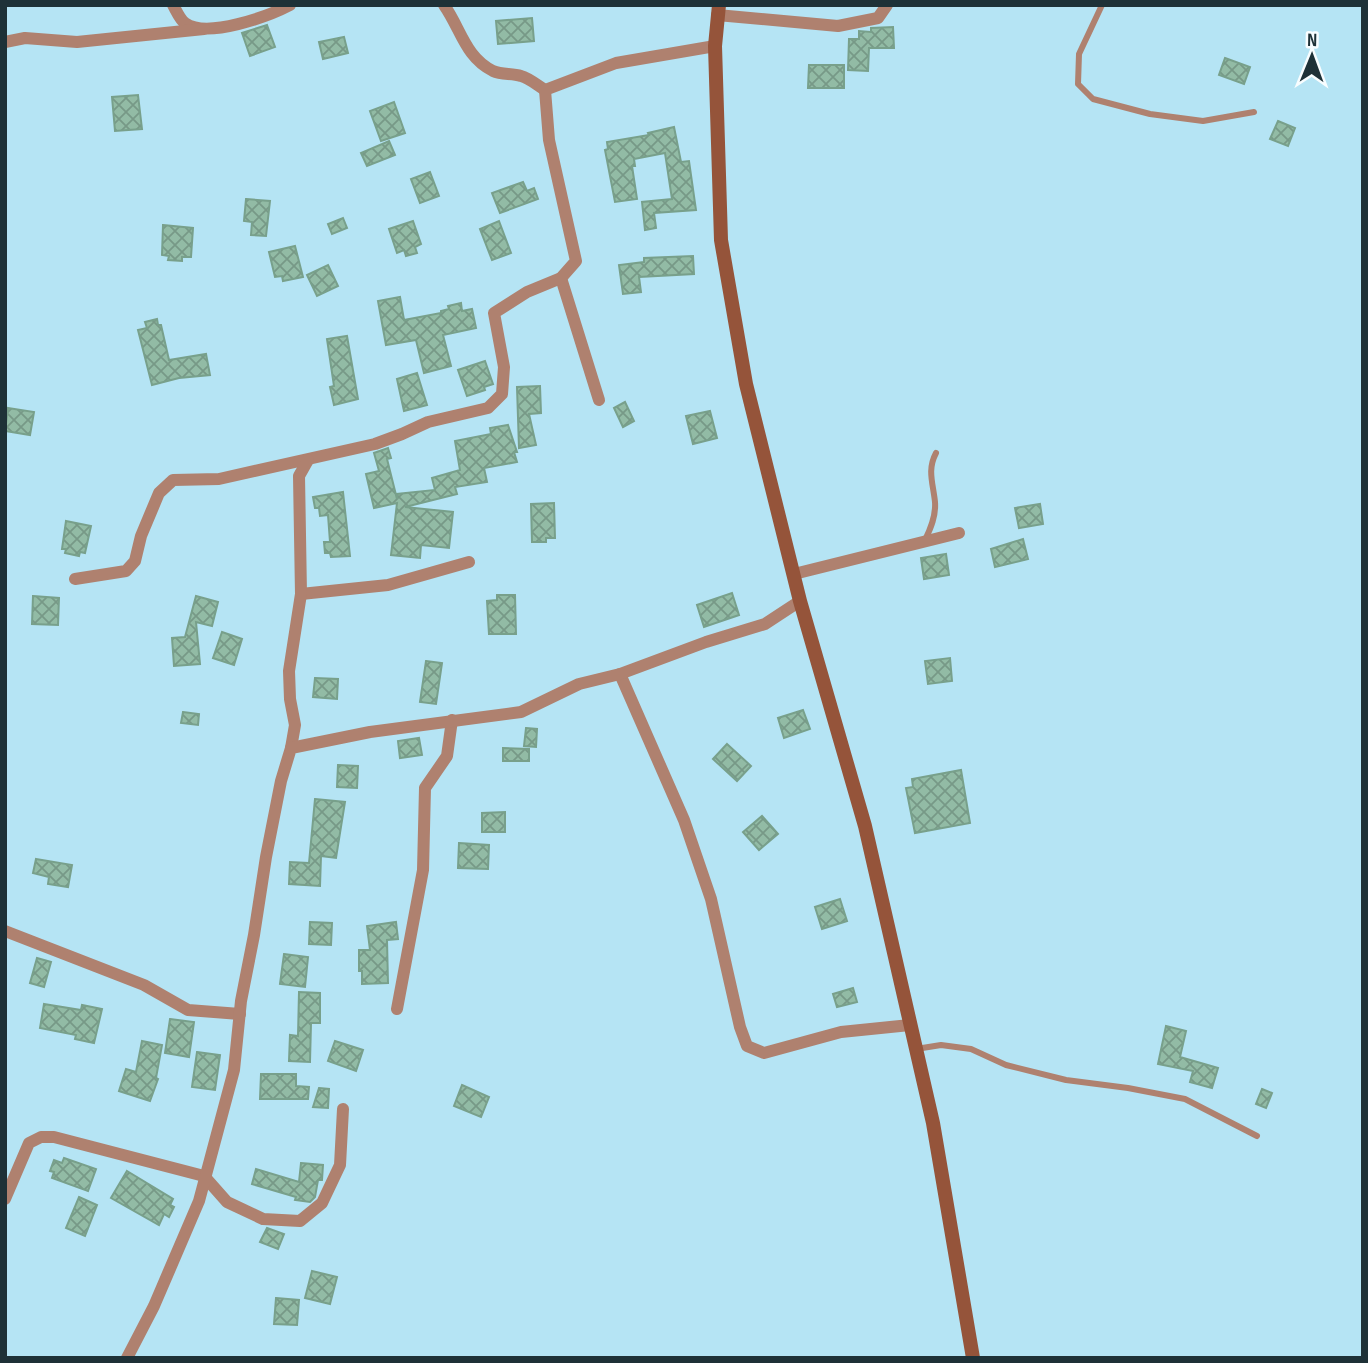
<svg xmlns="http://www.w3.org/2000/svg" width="1368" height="1363" font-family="'Sofia Sans Condensed',sans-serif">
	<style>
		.building { fill: url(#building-cross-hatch); stroke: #78a08b; stroke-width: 2 }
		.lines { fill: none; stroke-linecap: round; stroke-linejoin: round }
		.lane { stroke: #af816f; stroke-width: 6 }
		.street { stroke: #af816f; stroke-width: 12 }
		.secondary { stroke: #95543a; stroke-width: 14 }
	</style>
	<defs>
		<pattern id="building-cross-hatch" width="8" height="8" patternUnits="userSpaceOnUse" patternTransform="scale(1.75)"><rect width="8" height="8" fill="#92bba5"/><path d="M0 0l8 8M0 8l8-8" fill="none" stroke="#779987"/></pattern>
	</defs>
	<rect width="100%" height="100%" fill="#b5e4f4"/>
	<!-- building -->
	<g class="building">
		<polygon points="532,18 534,41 498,44 496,21"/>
		<polygon points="267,25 275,47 250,56 242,33"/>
		<polygon points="893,27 894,48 869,48 868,71 848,70 849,39 859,39 859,31 871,32 871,28"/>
		<polygon points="344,37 348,53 323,59 319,42"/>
		<polygon points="1225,58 1250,67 1244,84 1219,75"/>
		<polygon points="809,65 844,65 844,88 808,88"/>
		<polygon points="138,95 142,129 115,131 112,97"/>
		<polygon points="394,102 405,133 381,141 370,111"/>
		<polygon points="1278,121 1295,128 1288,146 1270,139"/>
		<polygon points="674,127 681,162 689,161 696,210 654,213 656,228 645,230 642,202 672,199 665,153 634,159 635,166 632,166 637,199 615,202 605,150 608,149 607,142 649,135 648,133"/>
		<polygon points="389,141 395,155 367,166 361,153"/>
		<polygon points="430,172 439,196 420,203 411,179"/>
		<polygon points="523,182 527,191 534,188 538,199 500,213 492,193"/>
		<polygon points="246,199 270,201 266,236 251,235 252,222 244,221"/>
		<polygon points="343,218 347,228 332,234 328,224"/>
		<polygon points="413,221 421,244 415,247 417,253 406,256 404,250 397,253 389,229"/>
		<polygon points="499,221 511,253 492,260 480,229"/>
		<polygon points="163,225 193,228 191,257 182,257 182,261 168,260 169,256 162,255"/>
		<polygon points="295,246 303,277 283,281 282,276 275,277 269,252"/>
		<polygon points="693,256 694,274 639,277 641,292 623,294 619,265 644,262 644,258"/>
		<polygon points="328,265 338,286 317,296 307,275"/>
		<polygon points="400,297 404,320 441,313 441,311 449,309 448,306 461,303 462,311 472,309 476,328 443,335 451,366 424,373 416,340 386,345 378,301"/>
		<polygon points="157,319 158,325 161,325 169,360 206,354 210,375 179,378 152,385 138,330 147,328 145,322"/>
		<polygon points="347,336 358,399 334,405 330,387 334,386 327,339"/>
		<polygon points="485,361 493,384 484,387 485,390 467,396 458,370"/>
		<polygon points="417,373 427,405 404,411 397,379"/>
		<polygon points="540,386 541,413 529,414 536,445 519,448 517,387"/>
		<polygon points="625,402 634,421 623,427 614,408"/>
		<polygon points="8,408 34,412 30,435 5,431"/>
		<polygon points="710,411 717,438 693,444 686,416"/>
		<polygon points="508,425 517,452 514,452 517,462 484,468 487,482 455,487 457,494 405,507 453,512 449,548 421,545 420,558 391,555 397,503 374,508 366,474 379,471 374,453 388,448 391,458 387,459 397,499 397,494 435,490 432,478 460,470 455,441 491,434 490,428"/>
		<polygon points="343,492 350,556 331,557 330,553 325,553 324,542 330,542 328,515 320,516 319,508 315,508 313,497"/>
		<polygon points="554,503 555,538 546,538 546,542 532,542 531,504"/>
		<polygon points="1040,504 1043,524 1019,528 1015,508"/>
		<polygon points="66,521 91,526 85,553 80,552 79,556 65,553 66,549 62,549"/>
		<polygon points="1023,539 1028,559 995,567 991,549"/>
		<polygon points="946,554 949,575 924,579 921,558"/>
		<polygon points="732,593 739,615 704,627 697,605"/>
		<polygon points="497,595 515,595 516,634 489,634 487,601 497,600"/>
		<polygon points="33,596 59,598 58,625 32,624"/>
		<polygon points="196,596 218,602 212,626 196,622 200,664 174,666 172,638 185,637"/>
		<polygon points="222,632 242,639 234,665 213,658"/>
		<polygon points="950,658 952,681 928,684 925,661"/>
		<polygon points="426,661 442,663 436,704 420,702"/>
		<polygon points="315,678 338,679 337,699 313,697"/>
		<polygon points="803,710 810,729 784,738 778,718"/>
		<polygon points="183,712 199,714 198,725 181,723"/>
		<polygon points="526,728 537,729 536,747 524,746"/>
		<polygon points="419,738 422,755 400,758 398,741"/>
		<polygon points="727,744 751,766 737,781 713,759"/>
		<polygon points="503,748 529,749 529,761 503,761"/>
		<polygon points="338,765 358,766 357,788 337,787"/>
		<polygon points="961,770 970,823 915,833 906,788 913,787 912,779"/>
		<polygon points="315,799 345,802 336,858 321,856 320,886 289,884 290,862 309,863"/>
		<polygon points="505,812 505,832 482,832 482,813"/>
		<polygon points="762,816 778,834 759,850 743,832"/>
		<polygon points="459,843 489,845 488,869 458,868"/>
		<polygon points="36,859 72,865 68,887 48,884 49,877 33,873"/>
		<polygon points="840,899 847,921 822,929 815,907"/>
		<polygon points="310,922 332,923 331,945 309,944"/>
		<polygon points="396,922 398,939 387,940 388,983 362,984 362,971 359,971 359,950 370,950 367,926"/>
		<polygon points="284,954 308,957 305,987 280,984"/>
		<polygon points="37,958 51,962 44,987 30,983"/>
		<polygon points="853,988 857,1002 837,1007 833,994"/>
		<polygon points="299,992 320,993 320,1023 311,1023 310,1062 289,1061 290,1035 298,1036"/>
		<polygon points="44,1004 81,1010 82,1005 102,1009 94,1043 75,1039 76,1035 40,1028"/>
		<polygon points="170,1019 194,1022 189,1057 165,1053"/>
		<polygon points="1166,1026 1186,1031 1180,1057 1218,1068 1212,1088 1190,1082 1193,1071 1158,1064"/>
		<polygon points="142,1041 162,1045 156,1078 158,1079 150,1101 119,1091 126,1069 136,1072"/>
		<polygon points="335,1041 363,1050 356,1071 328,1061"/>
		<polygon points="197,1052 220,1055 215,1090 192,1087"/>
		<polygon points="261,1074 296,1074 296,1086 309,1087 308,1099 260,1099"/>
		<polygon points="462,1085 489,1097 481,1117 454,1106"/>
		<polygon points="319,1088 329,1089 328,1108 313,1107"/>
		<polygon points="1262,1089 1272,1093 1266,1108 1256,1104"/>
		<polygon points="64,1158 96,1169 88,1191 52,1178 54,1172 50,1171 54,1160 62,1163"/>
		<polygon points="301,1163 323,1165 322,1180 318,1180 315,1197 310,1202 295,1200 296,1197 252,1184 256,1169 299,1182"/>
		<polygon points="127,1171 173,1199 170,1205 174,1207 169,1217 164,1214 159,1225 111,1198"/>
		<polygon points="79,1197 97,1205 85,1236 66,1228"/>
		<polygon points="267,1228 284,1234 278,1249 260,1242"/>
		<polygon points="312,1271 337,1277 330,1304 305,1298"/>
		<polygon points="276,1298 299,1300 297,1325 274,1324"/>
	</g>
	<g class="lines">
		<!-- lane -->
		<g class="lane">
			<polyline points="1102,5 1079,54 1078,84 1093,99 1150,114 1203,121 1254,112"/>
			<path d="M925,540C931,528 936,516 935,502C933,483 927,470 936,453"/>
			<polyline points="916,1049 941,1045 971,1049 1006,1065 1066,1080 1128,1088 1185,1099 1257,1136"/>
		</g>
		<!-- street -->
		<g class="street">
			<path d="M173,5C176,10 180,20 185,23C207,39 269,16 290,5"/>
			<path d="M444,5C461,29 465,57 493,71C502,75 512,73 521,76C529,78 537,85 545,90"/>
			<polyline points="717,15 838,26 878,18 887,5"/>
			<polyline points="5,42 25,38 77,42 204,29"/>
			<polyline points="561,278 599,400"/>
			<polyline points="794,574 959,533"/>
			<polyline points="75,579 126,571 135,561 141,536 159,493 173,480 219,479 375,444 402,434 428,422 488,408 502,394 504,367 494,313 527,292 561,278 576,261 549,140 545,90 616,63 715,46"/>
			<polyline points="301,594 388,585 469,562"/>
			<polyline points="620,674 684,820 711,899 740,1027 747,1046 764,1053 841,1032 910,1025"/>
			<polyline points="291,748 295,725 290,699 289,671 301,594 299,476 308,460"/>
			<polyline points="5,931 144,985 188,1010 240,1014"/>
			<polyline points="397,1009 423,870 425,788 447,756 452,720"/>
			<polyline points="5,1199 29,1143 41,1137 54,1137 204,1176 227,1202 263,1219 300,1221 322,1203 340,1165 343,1109"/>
			<polyline points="127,1358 154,1306 199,1201 234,1070 241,1001 254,935 266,857 281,781 291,748 370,732 521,712 579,684 620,674 706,642 765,624 800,601"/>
		</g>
		<!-- secondary -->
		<polyline class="secondary" points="719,5 715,46 721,240 746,384 800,601 865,826 933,1123 973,1358"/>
	</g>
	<!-- border -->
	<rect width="1368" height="1363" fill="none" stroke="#1e3137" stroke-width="14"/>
	<!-- north arrow -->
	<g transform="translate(1312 56) rotate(1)" stroke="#f8fdff" stroke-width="5" paint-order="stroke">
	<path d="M0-5L12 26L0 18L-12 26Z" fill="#1e3137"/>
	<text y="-10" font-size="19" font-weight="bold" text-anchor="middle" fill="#1e3137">N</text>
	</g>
</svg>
